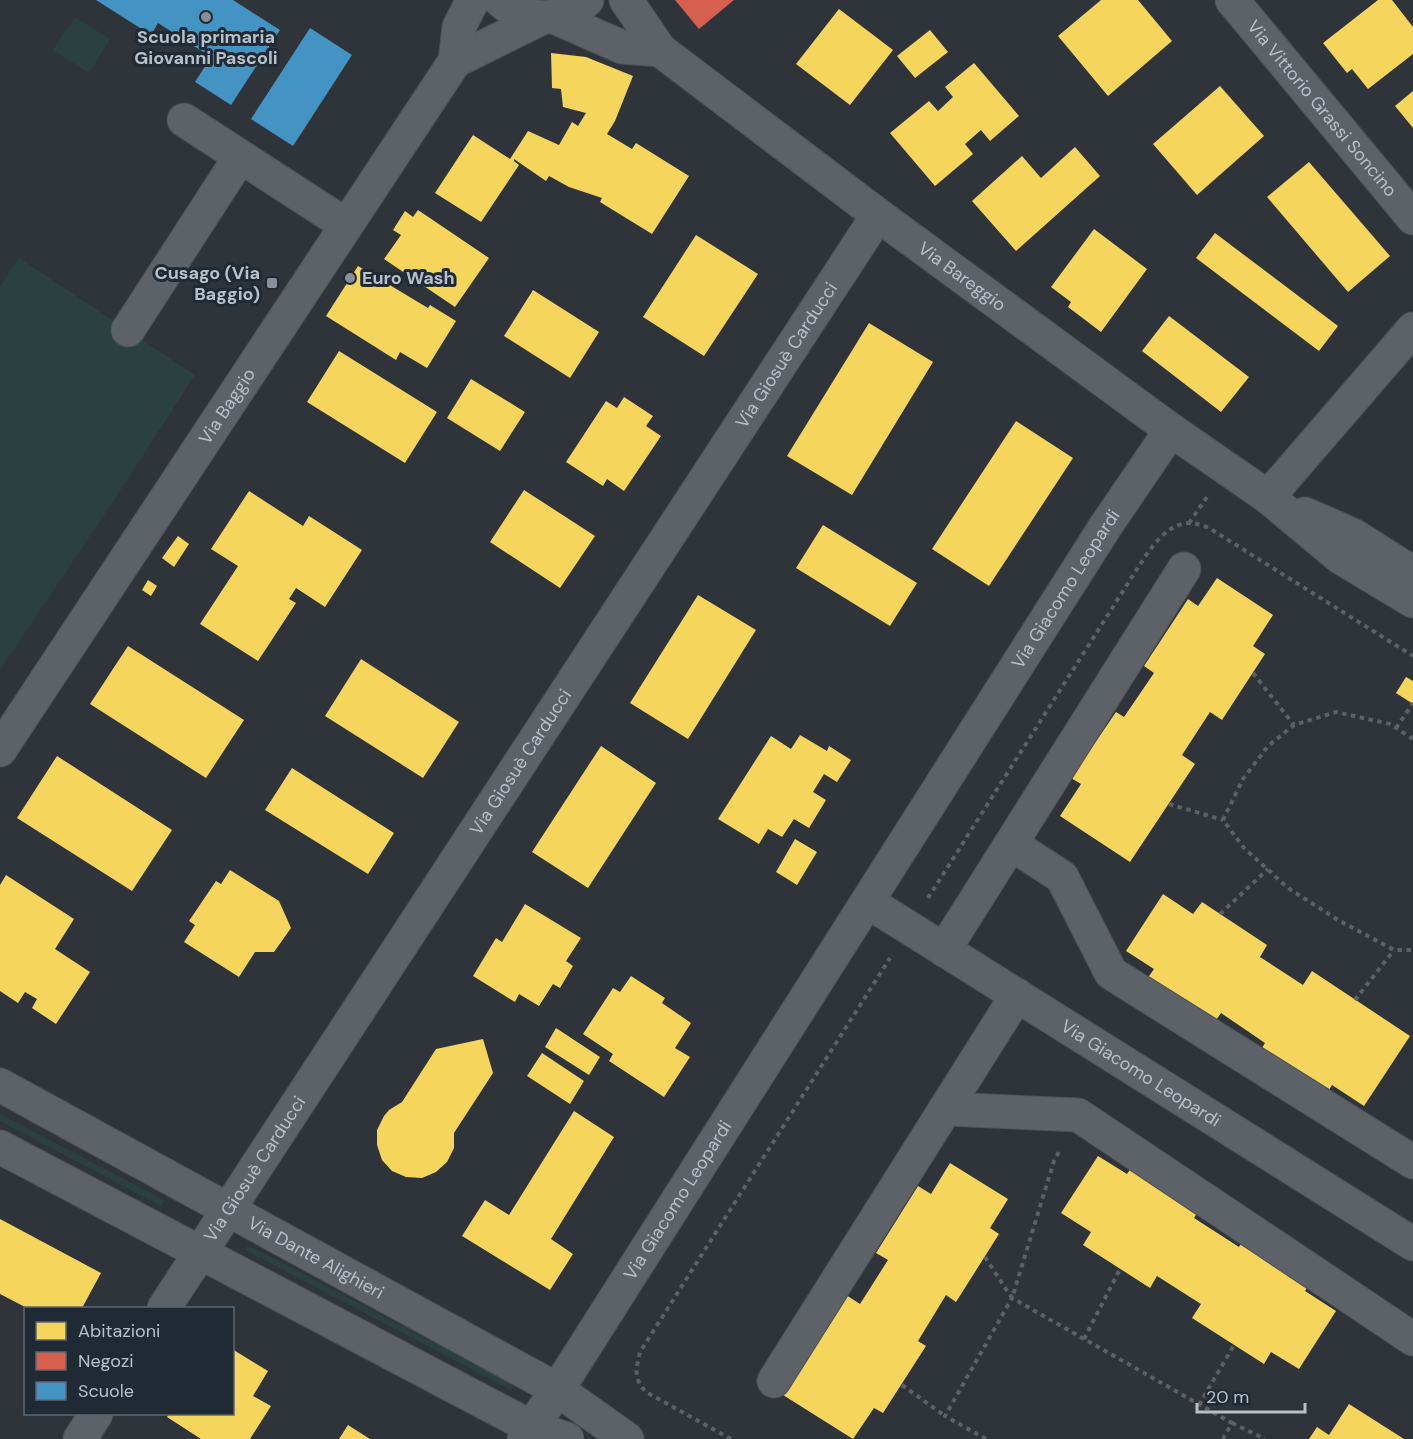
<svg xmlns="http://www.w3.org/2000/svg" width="1413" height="1439" font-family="'DM Sans',sans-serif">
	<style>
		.green { fill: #2b4041 }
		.homes { fill: #f6d55c }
		.shops { fill: #d6604d }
		.schools { fill: #4393c3 }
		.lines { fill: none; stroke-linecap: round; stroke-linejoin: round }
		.minor-casing { stroke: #4c5054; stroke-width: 35 }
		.path { stroke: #5c6166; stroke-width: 4; stroke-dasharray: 4.5 4.5; stroke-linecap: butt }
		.minor { stroke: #5d6268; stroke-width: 33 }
		.poi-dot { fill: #888f98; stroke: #202a35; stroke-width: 2 }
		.labels { text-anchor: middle; stroke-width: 6; stroke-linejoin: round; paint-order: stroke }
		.poi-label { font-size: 18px; font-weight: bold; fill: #b8c0ca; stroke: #202a35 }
		.street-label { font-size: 18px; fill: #b8c0ca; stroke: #202a35 }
	</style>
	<rect width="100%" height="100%" fill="#2e343a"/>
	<!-- green -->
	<g class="green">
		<polygon points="75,17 110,39 89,73 53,50"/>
		<polygon points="19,258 195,375 116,497 0,670 0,286"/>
		<polygon points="0,1114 164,1200 161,1206 0,1121"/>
		<polygon points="248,1245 513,1384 511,1390 245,1250"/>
	</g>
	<!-- homes -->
	<g class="homes">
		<polygon points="1101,0 1138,0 1172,41 1108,96 1058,36"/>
		<polygon points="1378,0 1392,0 1413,27 1413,54 1368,89 1352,69 1347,73 1323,43"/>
		<polygon points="839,9 893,50 850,105 796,64"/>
		<polygon points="930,30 948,52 915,78 897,56"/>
		<polygon points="551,53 586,57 633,76 615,121 607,134 632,149 636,143 689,176 652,234 600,202 602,198 569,187 549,176 546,181 514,159 514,161 519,165 481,222 435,193 473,135 510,159 528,131 559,145 572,122 578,126 586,113 563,107 561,89 552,88"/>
		<polygon points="974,63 1019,116 990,141 981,130 965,144 973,154 935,186 890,133 929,101 938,111 953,97 945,87"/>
		<polygon points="1220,86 1264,136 1197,195 1153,144"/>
		<polygon points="1413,91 1413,128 1395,106"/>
		<polygon points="1075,147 1100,176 1016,251 972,201 1022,156 1041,178"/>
		<polygon points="1309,162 1390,256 1348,292 1267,197"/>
		<polygon points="418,210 489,258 455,307 384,259 401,235 393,230 405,211 413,217"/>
		<polygon points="1094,229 1147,269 1101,332 1068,307 1071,302 1051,287"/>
		<polygon points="1215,233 1338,326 1319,351 1196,258"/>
		<polygon points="696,235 758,274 704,356 643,317"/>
		<polygon points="358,266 428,308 430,305 456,321 427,368 400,352 396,360 326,316"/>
		<polygon points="533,290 599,332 570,378 504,336"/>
		<polygon points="1169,316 1249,377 1221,412 1142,351"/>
		<polygon points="869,323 933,362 852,495 787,456"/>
		<polygon points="339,351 437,412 405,463 307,402"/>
		<polygon points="471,379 525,412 500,451 447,418"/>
		<polygon points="624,397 653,416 646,426 661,436 624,491 607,479 603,486 566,462 606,401 617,408"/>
		<polygon points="1016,421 1073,458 989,586 932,549"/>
		<polygon points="524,490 595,536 560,588 490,542"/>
		<polygon points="249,491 303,526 309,516 362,550 325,607 296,588 289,599 296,603 258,661 200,624 238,566 211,549"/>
		<polygon points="823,525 917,583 890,626 796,568"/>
		<polygon points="178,536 189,544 174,567 162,558"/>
		<polygon points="1217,578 1273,615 1253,646 1265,654 1222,720 1210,712 1182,755 1195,764 1130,862 1060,816 1081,784 1071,778 1116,712 1124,717 1154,673 1144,666 1188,599 1198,606"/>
		<polygon points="148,580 157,586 151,596 142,590"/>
		<polygon points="698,595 756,630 688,739 630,703"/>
		<polygon points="128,646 244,720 206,778 90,704"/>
		<polygon points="361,659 459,722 423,778 325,716"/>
		<polygon points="1406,677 1413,681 1413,704 1396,693"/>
		<polygon points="800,735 827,751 829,746 851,760 837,782 824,774 813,792 826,800 809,828 794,819 782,837 768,829 759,844 718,819 771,736 791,749"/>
		<polygon points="601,746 656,783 588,888 532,852"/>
		<polygon points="57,756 172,830 132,891 17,818"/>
		<polygon points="292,768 394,833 368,874 265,810"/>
		<polygon points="795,839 817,852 797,885 776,872"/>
		<polygon points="230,870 279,901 291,928 274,952 255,952 239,977 184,942 195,925 189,921 216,881 221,884"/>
		<polygon points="6,875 74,919 55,949 90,972 56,1024 32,1008 37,999 25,992 18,1003 0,991 0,885"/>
		<polygon points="1163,894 1193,914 1202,902 1267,945 1260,957 1303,985 1312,971 1410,1036 1364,1106 1332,1085 1326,1095 1260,1051 1265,1043 1221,1013 1214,1023 1147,979 1154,969 1126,951"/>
		<polygon points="525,904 581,938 566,961 573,966 560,988 553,984 539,1006 519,994 515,1002 473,976 496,938 502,942"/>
		<polygon points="631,976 665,998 662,1003 691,1023 675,1048 690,1057 664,1097 609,1061 613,1054 583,1034 613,988 620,992"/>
		<polygon points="556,1028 600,1057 589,1075 545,1047"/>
		<polygon points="483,1039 493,1073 454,1133 454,1148 447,1162 436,1172 422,1178 406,1177 392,1171 382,1160 377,1145 377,1130 384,1116 389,1110 402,1102 436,1049"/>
		<polygon points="542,1053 584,1081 570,1104 527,1076"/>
		<polygon points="574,1111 614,1137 551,1239 573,1254 550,1290 462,1236 485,1200 509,1215"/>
		<polygon points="1098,1156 1127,1174 1133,1165 1200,1208 1194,1218 1239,1247 1244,1239 1311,1282 1305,1291 1336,1311 1299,1369 1271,1352 1264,1364 1192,1318 1201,1304 1157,1276 1150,1288 1083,1245 1091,1232 1061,1213"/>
		<polygon points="950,1163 1008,1199 990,1228 999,1234 956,1302 946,1295 918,1341 926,1346 883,1413 874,1408 853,1439 783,1395 846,1295 860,1304 888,1260 876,1253 918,1186 931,1194"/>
		<polygon points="0,1219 101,1273 82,1308 27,1308 0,1294"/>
		<polygon points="232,1349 268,1371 253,1396 271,1406 250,1439 201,1439 167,1417 169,1414 232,1414"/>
		<polygon points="1349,1404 1404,1439 1309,1439 1317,1427 1329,1435"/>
		<polygon points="348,1425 370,1439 339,1439"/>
	</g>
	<!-- shops -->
	<polygon class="shops" points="675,0 734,0 699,29"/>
	<!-- schools -->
	<g class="schools">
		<polygon points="96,0 233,0 280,30 231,105 195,82 211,57 158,23 151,35"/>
		<polygon points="310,28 352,55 293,146 251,119"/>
	</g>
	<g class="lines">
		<!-- minor casing -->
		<g class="minor-casing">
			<g id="minor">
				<path d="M500,0C525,23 561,23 587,0"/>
				<path id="s1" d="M626,0L660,50L878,215L1171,430L1268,497L1340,557L1413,601"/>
				<path id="s2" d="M1232,0L1413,218"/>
				<polyline points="554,17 622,47 660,50"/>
				<polyline points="455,61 542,18"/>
				<polyline points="184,120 346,225"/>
				<polyline points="128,330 240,157"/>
				<polyline points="1268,497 1413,329"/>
				<polyline points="1305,514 1353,535 1413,573"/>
				<path id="s3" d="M0,750L455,61L459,27L473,0"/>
				<polyline points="1011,844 1062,877 1111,973 1413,1162"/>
				<path id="s4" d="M868,902L1413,1244"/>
				<polyline points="944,950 1184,569"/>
				<path id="s5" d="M0,1085L558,1390L627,1439"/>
				<polyline points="945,1109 1078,1115 1413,1339"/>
				<polyline points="0,1147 531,1427 567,1439"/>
				<path id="s6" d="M164,1308L878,215"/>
				<polyline points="774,1381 1017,995"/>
				<polyline points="80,1439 96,1414"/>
				<path id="s7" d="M524,1439L568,1373L1105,527L1171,430"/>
			</g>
		</g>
		<!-- path -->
		<g class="path">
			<polyline points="1189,523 1207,497"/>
			<polyline points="1253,673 1294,725"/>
			<polyline points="1396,728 1413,703"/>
			<polyline points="1413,739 1390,724 1336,712 1294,725 1268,746 1243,779 1223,820 1244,848 1288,888 1338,920 1394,950 1413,950"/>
			<polyline points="1169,804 1223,820"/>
			<path d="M928,898L1137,569C1149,551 1165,523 1190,523C1196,523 1203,526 1209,528L1413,656"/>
			<polyline points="1220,914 1268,869"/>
			<polyline points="1355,1000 1394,950"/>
			<polyline points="985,1257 1012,1298 1054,1161 1060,1150"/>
			<polyline points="1084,1339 1120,1269"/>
			<polyline points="902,1385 945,1416"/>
			<polyline points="1199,1405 1234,1345"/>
			<polyline points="1232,1423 1265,1439"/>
			<path d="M731,1439L646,1392C633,1378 636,1370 640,1352L890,958"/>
			<polyline points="986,1439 945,1416 1012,1298 1232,1423 1223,1439"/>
		</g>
		<!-- minor -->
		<use href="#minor" class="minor"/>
	</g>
	<!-- markers -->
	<g class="poi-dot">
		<circle cx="206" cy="17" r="6"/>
		<circle cx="350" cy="278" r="6"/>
		<rect x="266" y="277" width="12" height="12" rx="3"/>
	</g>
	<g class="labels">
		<!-- poi labels -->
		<g class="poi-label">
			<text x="206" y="43">Scuola primaria<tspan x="206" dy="21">Giovanni Pascoli</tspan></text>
			<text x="260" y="279" text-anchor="end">Cusago (Via<tspan x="260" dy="21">Baggio)</tspan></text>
			<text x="362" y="284" text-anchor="start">Euro Wash</text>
		</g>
		<!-- street labels -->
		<g class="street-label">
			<text dy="6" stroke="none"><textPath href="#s2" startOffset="141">Via Vittorio Grassi Soncino</textPath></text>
			<text dy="6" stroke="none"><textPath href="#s1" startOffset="438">Via Bareggio</textPath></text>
			<text dy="6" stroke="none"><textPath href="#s6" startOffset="1138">Via Giosuè Carducci</textPath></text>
			<text dy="6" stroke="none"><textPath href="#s3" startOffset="412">Via Baggio</textPath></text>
			<text dy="6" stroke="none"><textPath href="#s7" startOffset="1008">Via Giacomo Leopardi</textPath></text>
			<text dy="6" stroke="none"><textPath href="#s6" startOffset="652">Via Giosuè Carducci</textPath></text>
			<text dy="6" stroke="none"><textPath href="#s4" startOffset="322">Via Giacomo Leopardi</textPath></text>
			<text dy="6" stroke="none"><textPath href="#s6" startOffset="166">Via Giosuè Carducci</textPath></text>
			<text dy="6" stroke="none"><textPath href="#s7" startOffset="284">Via Giacomo Leopardi</textPath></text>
			<text dy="6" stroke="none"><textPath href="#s5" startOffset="360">Via Dante Alighieri</textPath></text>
		</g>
	</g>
	<!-- legend -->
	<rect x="24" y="1307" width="210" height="108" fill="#202a35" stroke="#5d6671" stroke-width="1.5"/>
	<rect x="36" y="1322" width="30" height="18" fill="#f6d55c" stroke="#5d6671" stroke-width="1.5"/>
	<text x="78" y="1337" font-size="18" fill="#b8c0ca">Abitazioni</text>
	<rect x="36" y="1352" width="30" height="18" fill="#d6604d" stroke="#5d6671" stroke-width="1.5"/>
	<text x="78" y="1367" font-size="18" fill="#b8c0ca">Negozi</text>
	<rect x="36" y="1382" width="30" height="18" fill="#4393c3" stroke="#5d6671" stroke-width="1.5"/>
	<text x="78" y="1397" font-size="18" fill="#b8c0ca">Scuole</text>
	<!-- scale -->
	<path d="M1197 1403v9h108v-9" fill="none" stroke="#b8c0ca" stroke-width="3"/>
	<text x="1206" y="1403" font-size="18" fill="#b8c0ca" stroke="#202a35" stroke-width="4.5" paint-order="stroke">20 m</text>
</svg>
